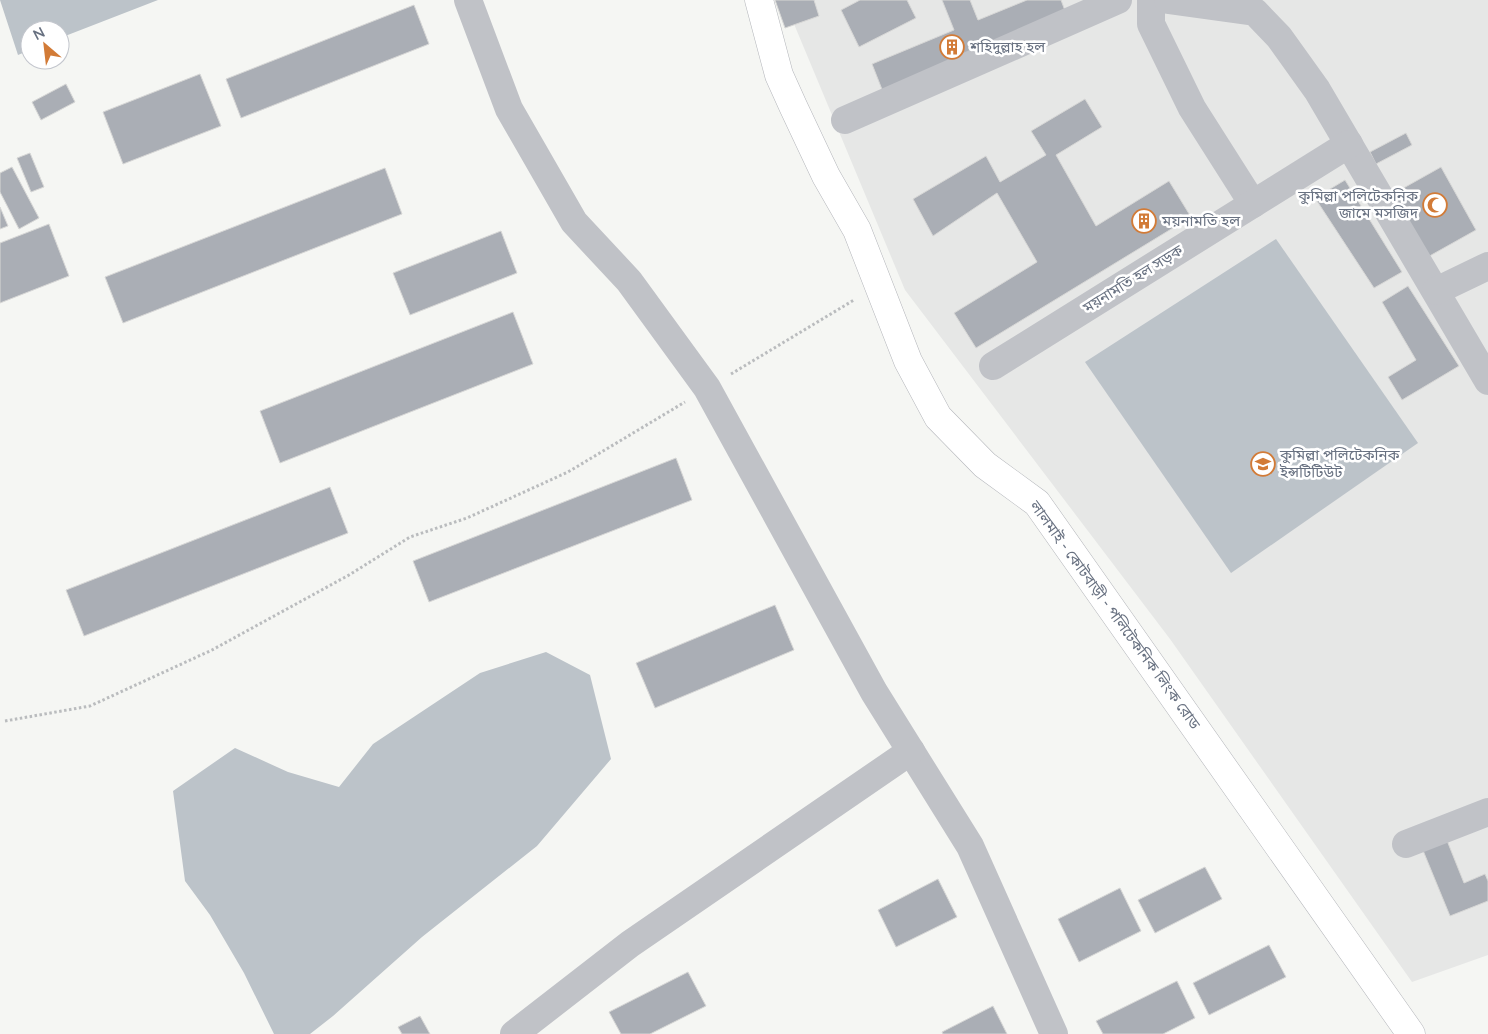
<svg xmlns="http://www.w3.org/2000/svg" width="1488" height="1034" font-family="Lato,'Noto Sans Bengali',sans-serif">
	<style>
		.built { fill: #e6e7e6 }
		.water { fill: #bcc3c9 }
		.building { fill: #aaaeb5; stroke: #d7d7d6 }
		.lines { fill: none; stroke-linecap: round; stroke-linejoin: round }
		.major-casing { stroke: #b4b6bb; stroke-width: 29 }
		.path { stroke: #babcbe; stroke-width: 3; stroke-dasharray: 2.5 2.5; stroke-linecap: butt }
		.minor { stroke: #c0c2c7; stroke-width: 28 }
		.major { stroke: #fff; stroke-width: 28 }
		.labels { text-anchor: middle; stroke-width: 5; stroke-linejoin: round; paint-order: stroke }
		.poi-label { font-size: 15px; fill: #687181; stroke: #fff; text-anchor: start }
		.street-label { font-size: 15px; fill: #687181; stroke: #fff }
	</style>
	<rect width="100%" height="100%" fill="#f5f6f3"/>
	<!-- built -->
	<polygon class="built" points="784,0 1488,0 1488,955 1412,982 1170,639 905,290"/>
	<!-- water -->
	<g class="water">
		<polygon points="0,0 158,0 60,38 60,30 30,30 30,50 18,55"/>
		<polygon points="1276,239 1418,443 1231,573 1085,362"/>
		<polygon points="546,652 590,675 611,759 537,846 422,937 333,1016 310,1034 274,1034 244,973 210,915 185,881 173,791 235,748 288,772 339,787 373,744 480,673"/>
	</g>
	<!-- building -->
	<g class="building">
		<polygon points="775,0 814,0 819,16 785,28"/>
		<polygon points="860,0 907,0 916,18 859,47 841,10"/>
		<polygon points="942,0 970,0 978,20 1027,0 1061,0 1067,16 883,92 872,64 954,30"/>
		<polygon points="414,5 429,44 241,118 226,79"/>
		<polygon points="200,74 221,126 123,164 103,112"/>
		<polygon points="66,84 75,102 41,120 32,102"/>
		<polygon points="1085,99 1102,127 1056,155 1096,226 1169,181 1191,217 976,348 954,313 1037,262 997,193 933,236 913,199 986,156 1000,182 1046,155 1031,131"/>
		<polygon points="1406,133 1412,145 1376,164 1370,152"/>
		<polygon points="30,153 44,187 31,192 17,158"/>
		<polygon points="12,167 39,218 19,229 0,192 0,173"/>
		<polygon points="1441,167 1476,230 1426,258 1391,195"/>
		<polygon points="385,168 402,214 123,323 105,277"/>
		<polygon points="1345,180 1402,272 1374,288 1315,198"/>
		<polygon points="0,207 8,226 0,229"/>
		<polygon points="49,224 69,276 0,303 0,243"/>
		<polygon points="501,231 517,273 410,315 393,273"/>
		<polygon points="1408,286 1459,366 1402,400 1388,377 1416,360 1382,302"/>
		<polygon points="513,312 533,364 280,463 260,411"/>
		<polygon points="676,458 692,500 429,602 413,561"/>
		<polygon points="330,487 348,533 84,636 66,590"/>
		<polygon points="775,605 794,650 655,708 636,663"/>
		<polygon points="1446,838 1464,883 1485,874 1488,881 1488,901 1450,916 1422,848"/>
		<polygon points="1205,867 1222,899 1155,933 1138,900"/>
		<polygon points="938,879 957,917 896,947 878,910"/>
		<polygon points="1120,888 1141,931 1079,962 1058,919"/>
		<polygon points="1269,945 1286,977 1209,1015 1193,983"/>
		<polygon points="688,972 706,1006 650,1034 621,1034 609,1012"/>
		<polygon points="1177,981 1195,1018 1163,1034 1103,1034 1096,1021"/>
		<polygon points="993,1006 1007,1034 943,1034 942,1032"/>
		<polygon points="420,1016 430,1034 402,1034 398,1027"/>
	</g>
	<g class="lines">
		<!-- major casing -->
		<g class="major-casing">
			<polyline id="major" points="759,0 779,75 793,106 826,176 857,230 908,361 938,417 985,465 1037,503 1411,1034"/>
		</g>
		<!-- path -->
		<g class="path">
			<polyline points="731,374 854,300"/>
			<polyline points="5,721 90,706 212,650 349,575 410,537 467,518 568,472 685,402"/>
		</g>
		<!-- minor -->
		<g class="minor">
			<polyline points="468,0 509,109 574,222 629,281 707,388 874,692 970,846 1054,1034"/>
			<polyline points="1151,0 1151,24 1192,108 1253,204"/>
			<polyline points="1168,0 1255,12 1279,37 1317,90 1488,381"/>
			<polyline points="845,120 1118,0"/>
			<polyline points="1436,291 1488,266"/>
			<polyline points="993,366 1349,144"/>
			<polyline points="1406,844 1488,812"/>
			<polyline points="514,1034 630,944 911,751"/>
		</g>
		<!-- major -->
		<use href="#major" class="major"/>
	</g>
	<!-- icons -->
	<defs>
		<g id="building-ring" transform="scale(1.25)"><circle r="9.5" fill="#fff" stroke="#d27b37" stroke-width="1.5"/><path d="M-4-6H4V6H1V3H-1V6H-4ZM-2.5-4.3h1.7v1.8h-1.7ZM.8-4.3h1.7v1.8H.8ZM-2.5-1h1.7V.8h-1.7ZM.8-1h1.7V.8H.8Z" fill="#d27b37"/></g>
		<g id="mosque-ring" transform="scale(1.25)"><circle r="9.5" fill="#fff" stroke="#d27b37" stroke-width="1.5"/><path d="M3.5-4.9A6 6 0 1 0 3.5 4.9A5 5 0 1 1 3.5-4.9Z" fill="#d27b37"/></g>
		<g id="university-ring" transform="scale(1.25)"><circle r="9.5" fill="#fff" stroke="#d27b37" stroke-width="1.5"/><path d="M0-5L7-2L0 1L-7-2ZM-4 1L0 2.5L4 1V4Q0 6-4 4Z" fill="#d27b37"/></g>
	</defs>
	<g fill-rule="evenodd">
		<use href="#building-ring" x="952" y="47"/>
		<use href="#mosque-ring" x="1435" y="205"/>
		<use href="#building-ring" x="1144" y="221"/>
		<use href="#university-ring" x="1263" y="464"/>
	</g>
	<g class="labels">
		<!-- poi labels -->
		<g class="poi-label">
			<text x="970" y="52">শহিদুল্লাহ হল</text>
			<text x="1418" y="201" text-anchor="end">কুমিল্লা পলিটেকনিক<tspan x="1418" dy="17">জামে মসজিদ</tspan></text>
			<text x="1162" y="226">ময়নামতি হল</text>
			<text x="1280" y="460">কুমিল্লা পলিটেকনিক<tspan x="1280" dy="17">ইন্সটিটিউট</tspan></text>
		</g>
		<!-- street labels -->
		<g class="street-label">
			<text transform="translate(1133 279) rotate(-32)" y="5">ময়নামতি হল সড়ক</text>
			<text transform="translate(1115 615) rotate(54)" y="5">লালমাই - কোটবাড়ী - পলিটেকনিক লিংক রোড</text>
		</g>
	</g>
	<!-- north arrow -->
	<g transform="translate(45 45) rotate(332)"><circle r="24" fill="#ffffff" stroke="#c3c6cd"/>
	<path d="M0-4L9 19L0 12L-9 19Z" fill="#d27b37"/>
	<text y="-8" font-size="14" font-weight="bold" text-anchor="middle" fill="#687181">N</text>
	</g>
</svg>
